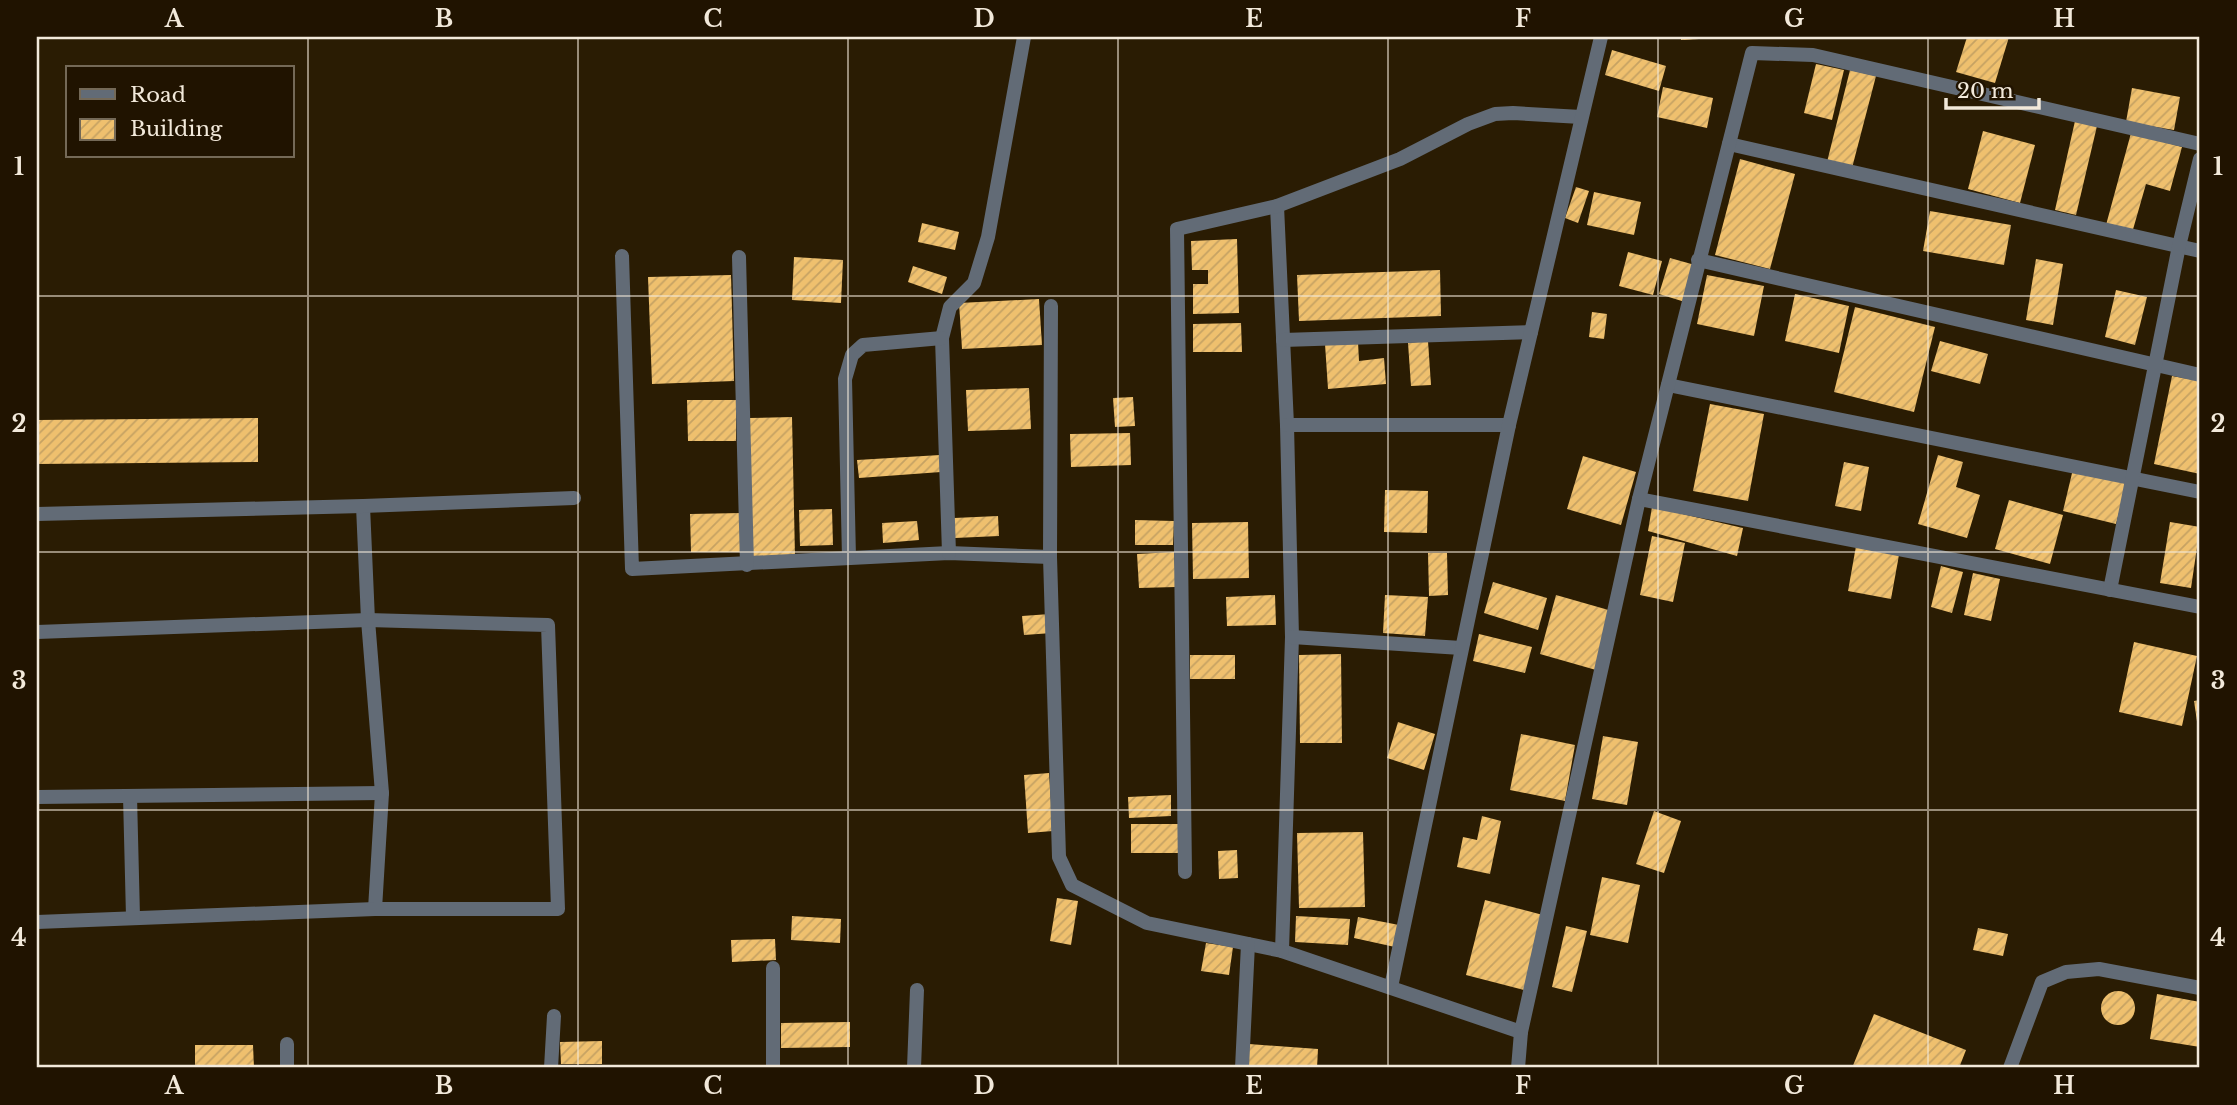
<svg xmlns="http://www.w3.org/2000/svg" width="2237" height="1105" font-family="'Libre Baskerville',serif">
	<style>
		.building { fill: url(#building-hatch) }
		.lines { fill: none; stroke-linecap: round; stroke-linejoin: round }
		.street { stroke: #626b76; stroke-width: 14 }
		.grid { fill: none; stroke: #f2e9da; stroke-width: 2; stroke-opacity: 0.55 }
		.neatline { fill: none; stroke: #f2e9da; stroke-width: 2.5 }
		.grid-label { font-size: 23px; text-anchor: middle; font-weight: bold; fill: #f2e9da }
	</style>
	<defs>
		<pattern id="building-hatch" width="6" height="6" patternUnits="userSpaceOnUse" patternTransform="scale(1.75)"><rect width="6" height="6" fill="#efc06e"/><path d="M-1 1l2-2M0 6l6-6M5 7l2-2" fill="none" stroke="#c6a263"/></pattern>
	</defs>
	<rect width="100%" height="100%" fill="#2a1c03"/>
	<!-- building -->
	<g class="building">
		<polygon points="1681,37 1699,37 1699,39 1681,40"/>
		<polygon points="1967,37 2009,37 1995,83 1956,72"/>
		<polygon points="1612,50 1666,66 1659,91 1605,75"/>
		<polygon points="1816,64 1844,70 1832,120 1804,113"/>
		<polygon points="1850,70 1876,76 1852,168 1827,162"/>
		<polygon points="1663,87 1713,98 1707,128 1657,117"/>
		<polygon points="2132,88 2180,97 2174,130 2126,122"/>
		<polygon points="2075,121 2097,126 2076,215 2055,210"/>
		<polygon points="1983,131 2035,145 2020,203 1968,189"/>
		<polygon points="2131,133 2182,147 2170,191 2146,184 2132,233 2106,225"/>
		<polygon points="1740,159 1795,174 1770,269 1715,255"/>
		<polygon points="1576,187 1589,191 1578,223 1565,218"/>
		<polygon points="1594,192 1641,202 1634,235 1587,225"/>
		<polygon points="1930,211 2011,225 2004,265 1923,251"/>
		<polygon points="922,223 959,232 955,250 918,242"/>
		<polygon points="1237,239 1239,313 1193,314 1193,284 1208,284 1208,270 1192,270 1191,241"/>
		<polygon points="1628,252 1662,261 1653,295 1619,286"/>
		<polygon points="794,257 843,260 841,303 792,300"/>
		<polygon points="1670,258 1695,265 1685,302 1659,294"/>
		<polygon points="2036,259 2063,264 2053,325 2026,320"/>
		<polygon points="913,266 947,277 942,294 908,282"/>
		<polygon points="1440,270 1441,316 1299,321 1297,275"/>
		<polygon points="731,275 734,381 652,384 648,277"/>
		<polygon points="1707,275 1764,286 1754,336 1697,324"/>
		<polygon points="2116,290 2147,297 2135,345 2105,337"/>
		<polygon points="1795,294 1849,306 1839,353 1785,341"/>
		<polygon points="1039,299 1042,345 962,349 959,303"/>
		<polygon points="1855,307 1935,327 1914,412 1834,392"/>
		<polygon points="1592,312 1607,314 1604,339 1589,337"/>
		<polygon points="1241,323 1242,352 1193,352 1193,324"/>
		<polygon points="1428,341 1431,385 1411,386 1408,343"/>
		<polygon points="1940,341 1988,354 1980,384 1931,371"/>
		<polygon points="1358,342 1359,361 1384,358 1386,384 1328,389 1325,344"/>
		<polygon points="2172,376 2200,381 2198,429 2200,430 2200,474 2154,464"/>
		<polygon points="1029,388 1031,429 968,431 966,390"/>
		<polygon points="1133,397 1135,426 1115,427 1113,398"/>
		<polygon points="687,400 736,400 736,441 688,441"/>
		<polygon points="1710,404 1764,414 1748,501 1693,491"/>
		<polygon points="792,417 795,556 753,557 749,418"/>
		<polygon points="258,418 258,462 37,464 37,420"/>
		<polygon points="1130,433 1131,465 1071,467 1070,434"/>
		<polygon points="940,455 941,472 859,478 857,460"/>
		<polygon points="1938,455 1963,462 1956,487 1980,495 1967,538 1918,524"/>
		<polygon points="1583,456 1636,472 1621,525 1567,509"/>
		<polygon points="1844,462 1869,467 1861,511 1835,506"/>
		<polygon points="2073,469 2127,483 2116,524 2063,511"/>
		<polygon points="1385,490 1428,491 1427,533 1384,532"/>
		<polygon points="2009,500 2063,515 2050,564 1995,549"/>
		<polygon points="1652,507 1743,528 1737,556 1648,531"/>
		<polygon points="832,509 833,545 800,546 799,510"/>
		<polygon points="741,513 741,552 691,552 690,514"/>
		<polygon points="998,516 999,536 955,538 954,518"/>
		<polygon points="1135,520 1174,521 1173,545 1135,545"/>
		<polygon points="917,521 919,540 883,543 882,523"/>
		<polygon points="1248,522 1249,578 1193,579 1192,523"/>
		<polygon points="2170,522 2200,527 2191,588 2160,583"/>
		<polygon points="1652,536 1685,543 1673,602 1640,595"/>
		<polygon points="1856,546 1899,555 1891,599 1848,591"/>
		<polygon points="1174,552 1176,587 1139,588 1137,554"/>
		<polygon points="1428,553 1447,553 1448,595 1429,596"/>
		<polygon points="1941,566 1963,572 1952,613 1931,607"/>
		<polygon points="1973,573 2000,579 1991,621 1964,615"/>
		<polygon points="1493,582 1547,598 1538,630 1484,613"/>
		<polygon points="1275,595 1276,625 1227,626 1226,597"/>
		<polygon points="1385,595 1428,597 1425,636 1383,633"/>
		<polygon points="1556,595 1612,611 1596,670 1540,654"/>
		<polygon points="1050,614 1052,633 1024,635 1022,616"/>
		<polygon points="1479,634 1532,647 1525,673 1473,661"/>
		<polygon points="2134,642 2197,656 2182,726 2119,712"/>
		<polygon points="1341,654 1342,743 1300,743 1299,655"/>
		<rect x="1190" y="655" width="45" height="24"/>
		<polygon points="2200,700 2200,735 2199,735 2194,701"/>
		<polygon points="1398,722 1435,734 1424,770 1387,758"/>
		<polygon points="1521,734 1575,745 1565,801 1510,790"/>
		<polygon points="1603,736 1638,742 1627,805 1592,799"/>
		<polygon points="1049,773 1053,831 1028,833 1024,775"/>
		<polygon points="1171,795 1171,816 1129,818 1128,797"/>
		<polygon points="1654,811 1681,821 1664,873 1636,864"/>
		<polygon points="1482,816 1501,821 1490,874 1457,867 1463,837 1477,840"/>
		<rect x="1131" y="824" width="49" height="29"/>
		<polygon points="1363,832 1365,907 1299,908 1297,833"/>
		<polygon points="1237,850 1238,878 1219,879 1218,851"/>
		<polygon points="1602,877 1640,885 1628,943 1590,935"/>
		<polygon points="1057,898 1078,901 1071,945 1050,941"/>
		<polygon points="1485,900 1543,915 1524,990 1466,975"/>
		<polygon points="792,916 841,919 840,943 791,940"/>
		<polygon points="1296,916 1350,919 1348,945 1295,942"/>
		<polygon points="1358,917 1399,925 1395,947 1354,938"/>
		<polygon points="1566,926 1587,931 1572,992 1552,987"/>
		<polygon points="1978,928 2008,934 2003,956 1973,950"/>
		<polygon points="775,939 776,960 732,962 731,940"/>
		<polygon points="1206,943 1233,947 1229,975 1201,971"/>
		<circle cx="2118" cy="1008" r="17"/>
		<polygon points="2157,994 2200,1002 2200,1047 2150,1039"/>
		<polygon points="1874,1014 1966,1050 1959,1068 1852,1068"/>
		<polygon points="850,1022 850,1047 781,1048 781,1023"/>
		<polygon points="602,1041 602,1064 561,1064 560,1042"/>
		<polygon points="1249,1044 1318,1049 1317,1068 1248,1068"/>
		<polygon points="195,1045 253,1045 254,1068 195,1068"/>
		<polygon points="1129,1065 1154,1066 1154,1068 1129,1068"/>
	</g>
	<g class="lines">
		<!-- street -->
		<g class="street">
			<polyline points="1729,144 2200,251"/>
			<polyline points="1277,206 1287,425 1292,637 1282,951 1521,1032"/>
			<polyline points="622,256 632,569 949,553 1050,557"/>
			<polyline points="739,257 747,565"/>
			<polyline points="1698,260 2200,375"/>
			<polyline points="1051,306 1050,557 1059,857 1072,885 1147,923 1282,951"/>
			<polyline points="1283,340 1531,332"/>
			<polyline points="1668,385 2200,492"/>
			<polyline points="1287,425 1509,425"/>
			<polyline points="1639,499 2200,607"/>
			<polyline points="363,506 368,620 382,793 375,909"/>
			<polyline points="37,514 363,506 574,498"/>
			<polyline points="949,553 942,338 950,307 974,283 988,237 1024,37"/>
			<polyline points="849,558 845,379 852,355 863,345 942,338"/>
			<polyline points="2110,590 2179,246 2200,159"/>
			<polyline points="37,632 368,620 548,625 558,909 375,909 37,922"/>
			<polyline points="1292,637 1461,648"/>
			<polyline points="130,796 133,917"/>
			<polyline points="37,797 382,793"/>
			<polyline points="1185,872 1177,229 1277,206 1400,159 1468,124 1495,114 1513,113 1581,117"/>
			<polyline points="1391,987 1509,425 1601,37"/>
			<polyline points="287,1068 287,1044"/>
			<polyline points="551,1068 554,1016"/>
			<polyline points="773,1068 773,968"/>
			<polyline points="914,1068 917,990"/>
			<polyline points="1242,1068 1248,944"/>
			<polyline points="1518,1068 1521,1032 1639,499 1752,53 1813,55 2200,144"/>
			<polyline points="2010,1068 2042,982 2066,972 2099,969 2200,988"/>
		</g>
	</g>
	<!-- grid -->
	<path class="grid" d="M308,37V1068M578,37V1068M848,37V1068M1118,37V1068M1388,37V1068M1658,37V1068M1928,37V1068M37,296H2200M37,552H2200M37,810H2200"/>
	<!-- border -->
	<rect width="2237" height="1105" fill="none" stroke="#201300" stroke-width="77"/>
	<!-- legend -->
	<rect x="66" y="66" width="228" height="91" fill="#201300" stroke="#746957" stroke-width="2"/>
	<rect x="80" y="89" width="35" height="10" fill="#626b76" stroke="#746957" stroke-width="2"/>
	<text x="130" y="102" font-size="21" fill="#f2e9da">Road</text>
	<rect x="80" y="119" width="35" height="21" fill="url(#building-hatch)" stroke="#746957" stroke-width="2"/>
	<text x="130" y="136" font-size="21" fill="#f2e9da">Building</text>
	<!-- scale -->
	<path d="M1946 98v10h93v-10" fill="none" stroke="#f2e9da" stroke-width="3.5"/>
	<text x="1957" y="98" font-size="21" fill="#f2e9da" stroke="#201300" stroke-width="5" paint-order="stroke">20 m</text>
	<rect x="38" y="38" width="2160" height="1028" class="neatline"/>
	<g class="grid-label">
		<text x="174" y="27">A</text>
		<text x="444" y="27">B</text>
		<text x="713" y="27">C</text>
		<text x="984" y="27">D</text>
		<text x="1254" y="27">E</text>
		<text x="1523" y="27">F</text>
		<text x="1794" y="27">G</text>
		<text x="2064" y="27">H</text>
		<text x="19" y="175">1</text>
		<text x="2218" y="175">1</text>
		<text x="19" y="432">2</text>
		<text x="2218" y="432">2</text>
		<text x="19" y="689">3</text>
		<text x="2218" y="689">3</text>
		<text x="19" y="946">4</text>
		<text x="2218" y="946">4</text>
		<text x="174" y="1094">A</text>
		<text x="444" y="1094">B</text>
		<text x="713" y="1094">C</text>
		<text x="984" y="1094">D</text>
		<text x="1254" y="1094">E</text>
		<text x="1523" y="1094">F</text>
		<text x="1794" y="1094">G</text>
		<text x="2064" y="1094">H</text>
	</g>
</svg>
